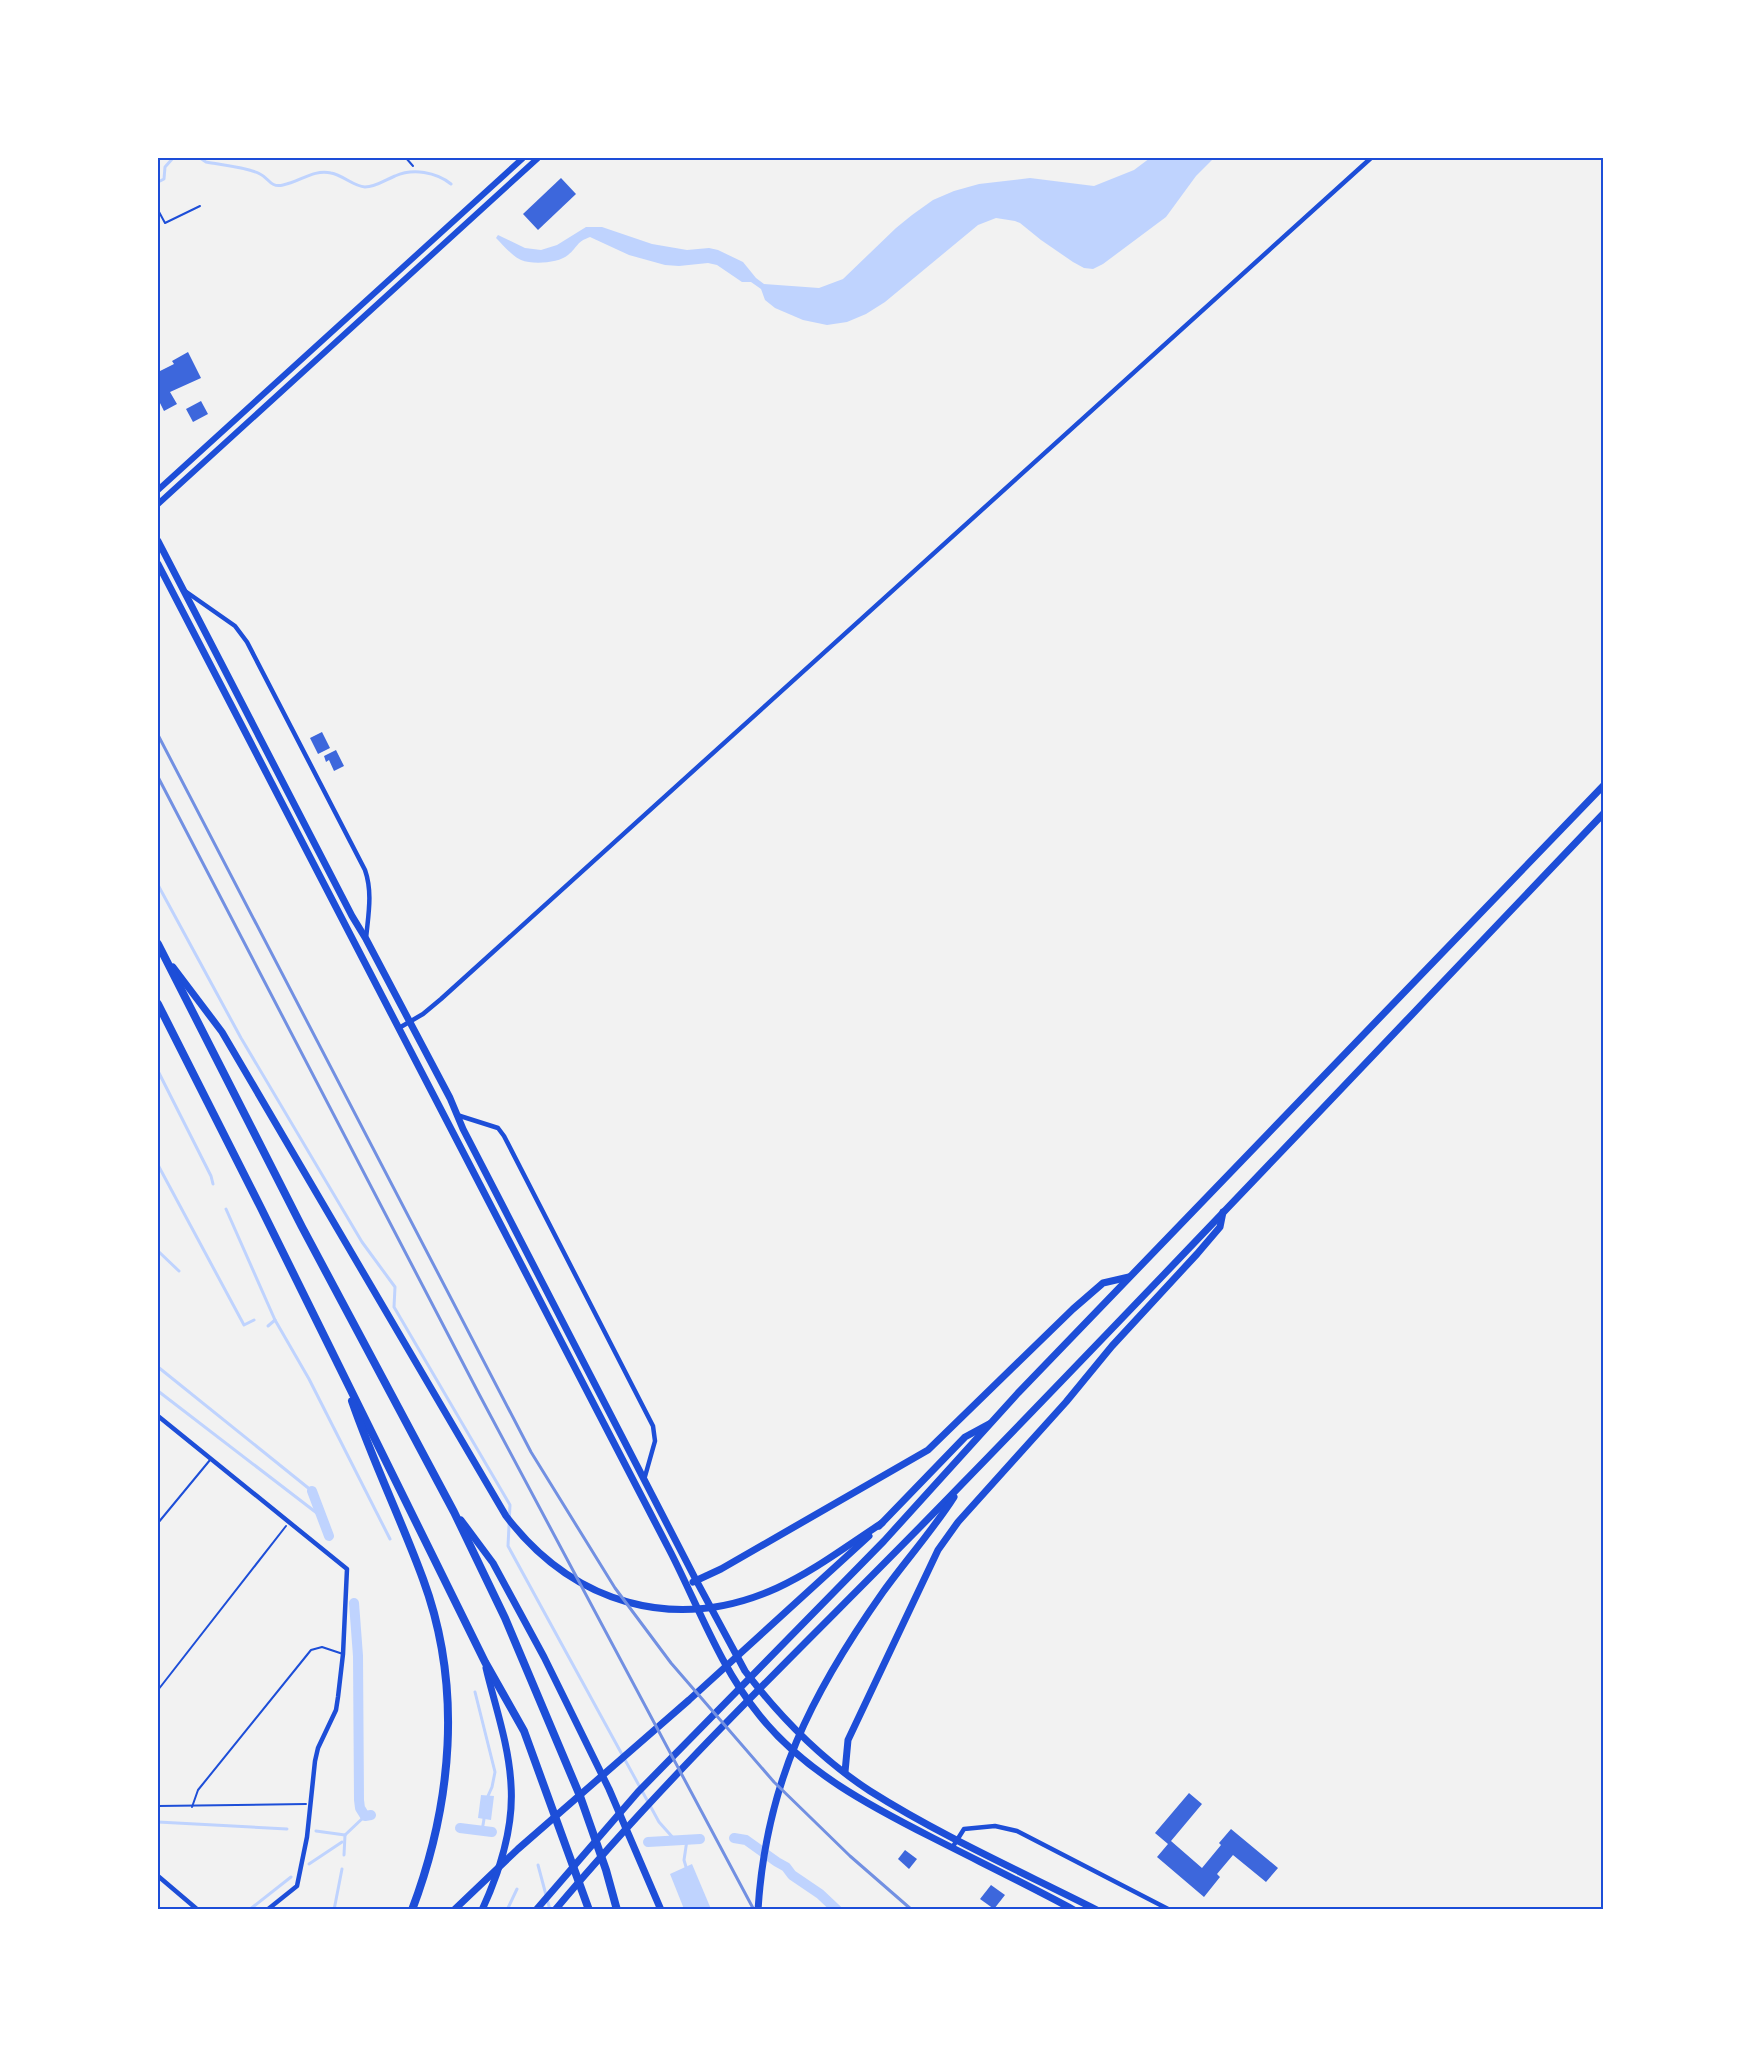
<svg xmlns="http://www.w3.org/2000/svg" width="1761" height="2067" font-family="'Fira Sans',sans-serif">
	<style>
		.water { fill: #bfd3fe }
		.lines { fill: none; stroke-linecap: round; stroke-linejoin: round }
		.stream { stroke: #bfd3fe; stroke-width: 3 }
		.canal { stroke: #bfd3fe; stroke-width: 10 }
		.building { fill: #3d67dc }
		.service { stroke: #1d4ed8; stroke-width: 2 }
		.minor { stroke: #1d4ed8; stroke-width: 4.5 }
		.tertiary { stroke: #1d4ed8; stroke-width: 6 }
		.secondary { stroke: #1d4ed8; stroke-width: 7 }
		.motorway { stroke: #1d4ed8; stroke-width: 8 }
		.rail { stroke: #7290e2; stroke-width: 3 }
		.neatline { fill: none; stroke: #1d4ed8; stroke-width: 2 }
	</style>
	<rect width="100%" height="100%" fill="#f2f2f2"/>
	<!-- water -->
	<g class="water">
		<path d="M1150,158H1214L1196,176L1166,217L1103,264L1093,269L1084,268L1073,262L1041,240L1020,223L1015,221L996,218L978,225L885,302L866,314L847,322L827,325L803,320L775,308L765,300L761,289L751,282H742L717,265L708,263L679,266L665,265L629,255L590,237C576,242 578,247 568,255C559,263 533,265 521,260C512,256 503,245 496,238L498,235L525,248L541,250L557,245L586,227H602L652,244L687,250L709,248L718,250L743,262L756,278L764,284L819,288L843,279L896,228L912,215L933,200L954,191L979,184L1030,178L1094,186L1134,170Z"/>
		<polygon points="481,1795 494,1796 491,1820 478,1818"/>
		<polygon points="692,1864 711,1909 684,1909 670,1874"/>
	</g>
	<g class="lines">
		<!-- stream -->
		<g class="stream">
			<path d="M200,158L206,162C222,165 247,167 260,174C269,178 270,188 283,185C300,182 313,169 331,173C343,175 353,186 365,187C376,187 385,180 395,176C413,168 436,172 451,184"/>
			<polyline points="158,182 164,179 165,167 173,158"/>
			<polyline points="158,885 241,1038 362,1242 395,1287 394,1307 510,1505 508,1546 659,1822 675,1840"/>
			<polyline points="158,1071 211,1176 213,1184"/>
			<polyline points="158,1165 244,1325 254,1320"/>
			<polyline points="226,1209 275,1320 309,1379 390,1539"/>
			<polyline points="158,1251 179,1271"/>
			<polyline points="268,1326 275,1320"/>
			<polyline points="158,1367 312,1491"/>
			<polyline points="158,1391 322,1517"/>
			<polyline points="475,1692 495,1772 492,1787 488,1796"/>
			<polyline points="158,1822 287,1829"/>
			<polyline points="316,1831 345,1835"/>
			<polyline points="482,1831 484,1819"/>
			<polyline points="344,1855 345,1835 365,1816"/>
			<polyline points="309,1864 342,1842"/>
			<polyline points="538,1865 550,1910"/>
			<polyline points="686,1867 684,1860 687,1840"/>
			<polyline points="249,1910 291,1877"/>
			<polyline points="334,1910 342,1869"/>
			<polyline points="507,1910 517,1889"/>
		</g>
		<!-- canal -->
		<g class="canal">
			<polyline points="312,1491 329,1536"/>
			<polyline points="354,1603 358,1656 359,1800 360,1808 365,1816 371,1815"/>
			<polyline points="460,1828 492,1832"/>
			<polyline points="734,1838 746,1840 777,1862 786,1867 792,1875 820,1894 837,1910"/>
			<polyline points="648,1842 700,1839"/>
		</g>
	</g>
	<!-- building -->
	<g class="building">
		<polygon points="561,178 576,194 538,230 523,214"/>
		<polygon points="188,352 201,378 170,392 177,404 164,411 158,399 158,367 160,371 174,364 172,361"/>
		<polygon points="201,401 208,414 193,422 186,409"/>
		<polygon points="322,732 330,748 318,754 310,738"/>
		<polygon points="336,750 344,766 334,771 329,760 326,762 324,756"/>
		<polygon points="1189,1793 1202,1804 1171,1841 1202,1868 1221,1845 1219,1843 1231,1829 1278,1868 1266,1882 1233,1855 1217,1874 1220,1877 1204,1897 1157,1857 1168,1844 1155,1833"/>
		<polygon points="905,1850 917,1859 909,1869 898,1859"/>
		<polygon points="991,1885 1005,1895 994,1909 980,1899"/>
	</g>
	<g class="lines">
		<!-- service -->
		<g class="service">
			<polyline points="406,158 413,166"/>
			<polyline points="158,210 165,223 200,206"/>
			<polyline points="158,1523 210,1460"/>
			<polyline points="158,1690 286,1526"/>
			<polyline points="158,1806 306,1804"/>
			<polyline points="192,1807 198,1790 311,1650 322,1647 343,1654"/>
		</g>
		<!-- minor -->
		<g class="minor">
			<path d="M185,591L235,626L247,642L365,870C373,893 368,916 366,939"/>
			<polyline points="399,1028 423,1014 441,999 1371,158"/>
			<polyline points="457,1115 498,1128 504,1136 653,1426 655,1441 644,1480"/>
			<polyline points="158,1416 347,1569 343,1654 338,1697 336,1710 318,1748 315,1761 307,1837 297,1886 267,1910"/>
			<polyline points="952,1848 964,1829 995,1826 1017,1831 1170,1910"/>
			<polyline points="158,1876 198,1910"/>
		</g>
		<!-- tertiary -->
		<g class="tertiary">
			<polyline points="158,490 523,158"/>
			<polyline points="158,504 538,158"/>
		</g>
		<!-- secondary -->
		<g class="secondary">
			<path d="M158,541L352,916L366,939L450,1098L463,1129L696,1580L745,1671C780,1717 821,1759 870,1791C941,1836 1022,1872 1097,1910"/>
			<path d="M158,564L671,1553C699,1608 720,1667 760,1716C805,1772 870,1806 933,1838C980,1862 1028,1885 1074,1910"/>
			<path d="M173,967L222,1032L506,1516C573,1604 675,1634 777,1588C814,1571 848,1545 882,1523"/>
			<polyline points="461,1520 493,1563 544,1657 609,1789 661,1910"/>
			<polyline points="879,1526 965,1437 989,1424"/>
			<polyline points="693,1582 721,1569 928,1450 1073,1309 1103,1283 1129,1277"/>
			<polyline points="845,1772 848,1740 938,1550 958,1522 1066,1402 1112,1346 1197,1254 1220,1227 1223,1212"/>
			<polyline points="454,1910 518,1849 689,1700 869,1536"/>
			<path d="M482,1910C500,1871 514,1828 511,1785C509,1745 495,1706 486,1668"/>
			<polyline points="536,1910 638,1792 884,1541 1018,1393 1604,785"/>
			<path d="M555,1910C681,1760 825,1626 961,1485C1177,1263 1390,1037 1604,813"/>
			<path d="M758,1910C766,1783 811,1694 883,1592C906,1560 933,1530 954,1497"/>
		</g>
		<!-- motorway -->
		<g class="motorway">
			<polyline points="158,944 302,1227 454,1512 505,1618 580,1796 606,1870 617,1910"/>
			<polyline points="158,1004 260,1206 485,1662 524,1731 589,1910"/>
			<path d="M352,1401C373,1462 401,1519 423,1579C463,1687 452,1804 412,1910"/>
		</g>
		<!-- rail -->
		<g class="rail">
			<polyline points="158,735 531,1452 615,1588 671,1663 774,1782 850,1856 912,1910"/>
			<polyline points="158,777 479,1394 754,1910"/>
		</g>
	</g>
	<!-- border -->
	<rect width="1761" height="2067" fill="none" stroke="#ffffff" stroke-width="318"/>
	<rect x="159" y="159" width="1443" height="1749" class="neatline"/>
</svg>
